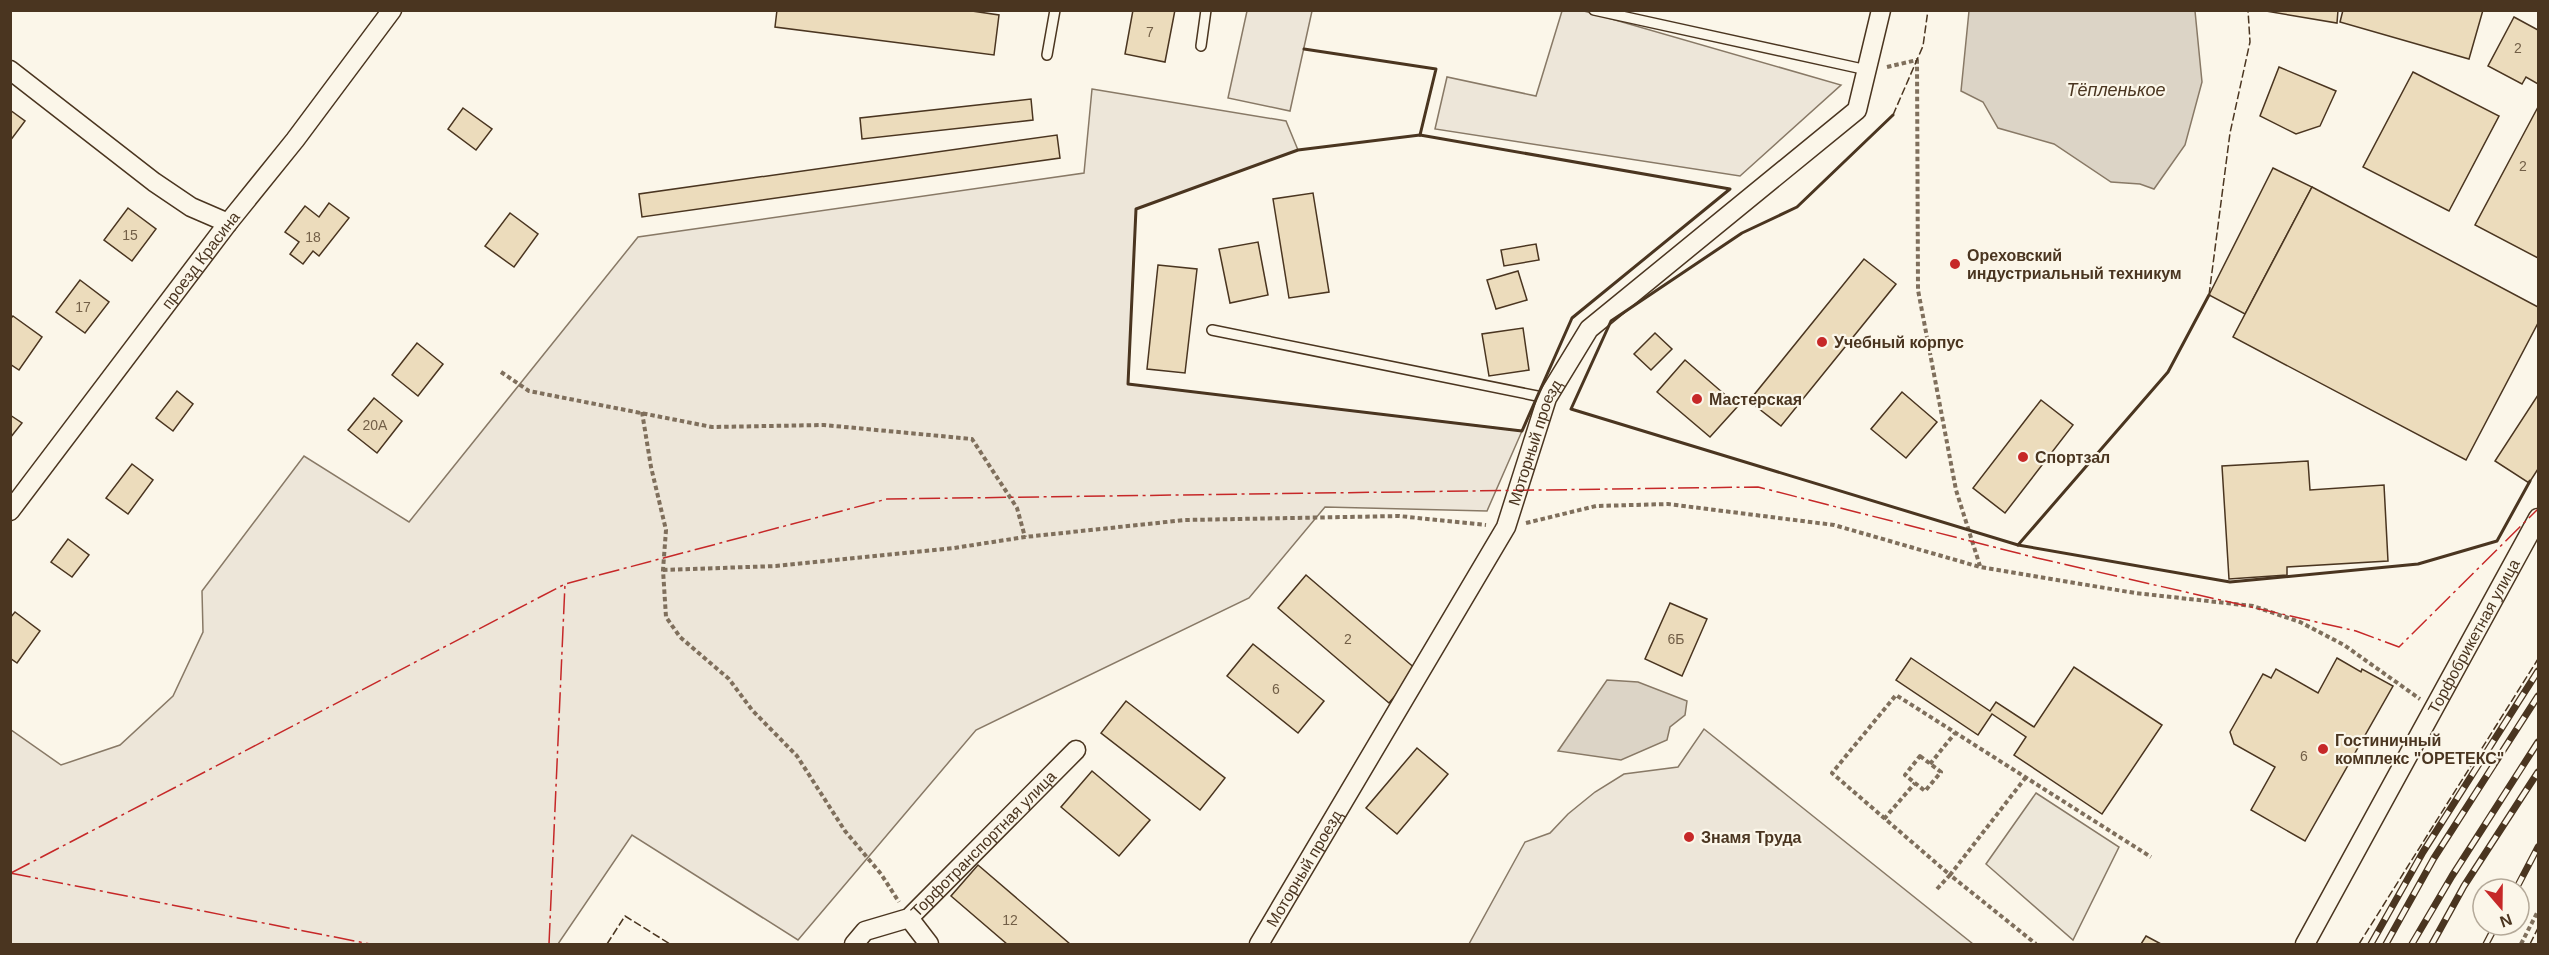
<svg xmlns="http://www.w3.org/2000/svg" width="2549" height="955" font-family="Arial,sans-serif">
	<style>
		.green { fill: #ede6d9; stroke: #887966; stroke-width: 1.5 }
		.parking { fill: #ede7d9; stroke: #887966; stroke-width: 1.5 }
		.water { fill: #dcd4c6; stroke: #887966; stroke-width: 1.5 }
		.building { fill: #ecdcbc; stroke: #4a3520; stroke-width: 1.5 }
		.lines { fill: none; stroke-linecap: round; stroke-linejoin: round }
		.service-casing { stroke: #4a3520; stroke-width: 12 }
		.minor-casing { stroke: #4a3520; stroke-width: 21 }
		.path { stroke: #7f6f5c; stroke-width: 4; stroke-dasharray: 4.5 3; stroke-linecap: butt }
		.service { stroke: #fbf6e9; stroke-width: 9 }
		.minor { stroke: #fbf6e9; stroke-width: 18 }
		.rail-casing { stroke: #4a3520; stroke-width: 7 }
		.rail { stroke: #fbf6e9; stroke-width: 4.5; stroke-dasharray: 14; stroke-linecap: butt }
		.fence { stroke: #4a3520; stroke-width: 1.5; stroke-dasharray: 8 3; stroke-linecap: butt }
		.wall { stroke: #4a3520; stroke-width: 3 }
		.power { stroke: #c62828; stroke-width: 1.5; stroke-dasharray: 21 4.5 3 4.5; stroke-linecap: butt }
		.poi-dot { fill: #c62828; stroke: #fbf6e9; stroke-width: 2 }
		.labels { text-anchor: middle; stroke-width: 4.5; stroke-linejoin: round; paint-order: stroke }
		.number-label { font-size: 14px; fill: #725f47 }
		.poi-label { font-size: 16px; font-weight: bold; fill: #4a3520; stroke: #fbf6e9; text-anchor: start }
		.street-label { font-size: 16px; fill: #4a3520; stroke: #fbf6e9 }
		.water-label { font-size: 18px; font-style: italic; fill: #4a3520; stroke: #fbf6e9 }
	</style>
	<rect width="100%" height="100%" fill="#fbf6e9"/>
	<!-- green -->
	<g class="green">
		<polygon points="1247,11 1312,11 1290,111 1228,98"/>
		<polygon points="1562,11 1584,11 1841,85 1740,176 1435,129 1447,77 1536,96"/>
		<polygon points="1092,89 1286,121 1298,150 1136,209 1128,384 1522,431 1487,511 1325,507 1249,598 976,730 798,940 632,835 558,944 11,944 11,730 61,765 120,745 173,696 203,632 202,591 304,456 409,522 638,237 1084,173"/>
		<polygon points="1704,729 1973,944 1469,944 1525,842 1550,833 1568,814 1595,792 1624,774 1678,767"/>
	</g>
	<!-- parking -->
	<polygon class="parking" points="2036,793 2119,847 2073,940 1986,864"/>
	<!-- water -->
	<g class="water">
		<polygon points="2195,11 2202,82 2185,145 2154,189 2140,184 2111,182 2054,144 1998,128 1983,102 1961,91 1969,11"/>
		<polygon points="1607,680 1638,682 1687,701 1685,715 1670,727 1667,740 1621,760 1558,751"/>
	</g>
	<!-- building -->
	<g class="building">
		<polygon points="777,10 965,10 999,15 994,55 775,27"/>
		<polygon points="1133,10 1175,10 1165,62 1125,54"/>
		<polygon points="2260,10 2338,10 2337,23"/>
		<polygon points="2343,10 2483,10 2469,59 2340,22"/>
		<polygon points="2514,17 2538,30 2538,84 2526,77 2522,84 2488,66"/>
		<polygon points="2279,67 2336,91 2320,126 2296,134 2260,116"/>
		<polygon points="2413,72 2499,116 2449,211 2363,167"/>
		<polygon points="1031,99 1033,120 862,139 860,118"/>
		<polygon points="2538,107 2538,258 2475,225"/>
		<polygon points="463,108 492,129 476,150 448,129"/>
		<polygon points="10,110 25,121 10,141"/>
		<polygon points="1057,135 1060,158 642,217 639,194"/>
		<polygon points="2273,168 2312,187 2245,314 2209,295"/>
		<polygon points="2312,187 2538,307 2538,323 2466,460 2233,337"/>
		<polygon points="1313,193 1329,292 1289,298 1273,199"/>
		<polygon points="329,203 349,218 319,256 313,251 303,264 290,254 299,242 285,232 305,206 319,217"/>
		<polygon points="128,208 156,229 132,261 104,240"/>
		<polygon points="510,213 538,234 514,267 485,246"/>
		<polygon points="1258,242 1268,295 1230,303 1219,249"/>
		<polygon points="1536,244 1539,260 1504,266 1501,250"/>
		<polygon points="1864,259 1896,284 1781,426 1749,401"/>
		<polygon points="1158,265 1197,269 1185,373 1147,369"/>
		<polygon points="1518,271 1527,300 1496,309 1487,280"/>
		<polygon points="80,280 109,302 85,333 56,312"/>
		<polygon points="13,316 42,337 19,370 10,364 10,319"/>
		<polygon points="1523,328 1529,370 1489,376 1482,334"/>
		<polygon points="1655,333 1672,349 1651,370 1634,354"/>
		<polygon points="417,343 443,364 418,396 392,375"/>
		<polygon points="1685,360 1738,406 1710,437 1657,392"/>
		<polygon points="177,391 193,404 173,431 156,418"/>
		<polygon points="1902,392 1937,422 1906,458 1871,429"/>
		<polygon points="2538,395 2538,469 2529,483 2495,461"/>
		<polygon points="374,398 402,421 377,453 348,430"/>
		<polygon points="2041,400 2073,425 2005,513 1973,488"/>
		<polygon points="10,415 22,423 10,438"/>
		<polygon points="2308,461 2310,490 2384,485 2388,561 2287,567 2287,575 2229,579 2222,466"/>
		<polygon points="132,464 153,480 128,514 106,498"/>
		<polygon points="68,539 89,555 72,577 51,562"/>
		<polygon points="1306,575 1417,670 1389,703 1278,608"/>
		<polygon points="1670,603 1707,619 1682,676 1645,659"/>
		<polygon points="15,612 40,631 17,663 10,658 10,618"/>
		<polygon points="1253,644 1324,701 1298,733 1227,676"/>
		<polygon points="1911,658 1990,711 1996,702 2034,727 2074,667 2162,725 2102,814 2014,755 2026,737 1992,714 1978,735 1896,680"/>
		<polygon points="2337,658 2361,672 2362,669 2393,686 2305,841 2251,810 2275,767 2234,744 2230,732 2263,674 2271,678 2276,669 2318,693"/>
		<polygon points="1126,701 1225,778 1200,810 1101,733"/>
		<polygon points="1417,748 1448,774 1397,834 1366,808"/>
		<polygon points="1092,771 1150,820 1119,856 1061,807"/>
		<polygon points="978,865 1070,944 1007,944 951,896"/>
		<polygon points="2146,936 2161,944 2141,944"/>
	</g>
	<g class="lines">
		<!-- service casing -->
		<g class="service-casing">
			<g id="service">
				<polyline points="1594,10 1858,68"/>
				<polyline points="1201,46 1206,10"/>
				<polyline points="1047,55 1055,10"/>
				<polyline points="1212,330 1547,398"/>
			</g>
		</g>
		<!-- minor casing -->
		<g class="minor-casing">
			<g id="minor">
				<polyline points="10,70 154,182 191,207 228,223"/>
				<path id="s1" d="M10,511L228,223L295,140L392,10"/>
				<polyline points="909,918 929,944"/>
				<path id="s2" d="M854,944L865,931L909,918L1076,750"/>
				<path id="s3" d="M1259,944L1506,527L1547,398L1589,329L1857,110L1881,10"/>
				<path id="s4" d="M2305,944L2538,518"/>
			</g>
		</g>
		<!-- path -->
		<g class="path">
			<polyline points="1887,67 1917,60 1918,290 1956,490 1980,566"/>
			<polyline points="501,372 529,391 712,427 824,425 972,439 1017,508 1025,537"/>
			<polyline points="642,412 651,467 666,530 663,570 666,617 680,637 729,679 752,710 797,756 845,831 881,874 899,902"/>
			<polyline points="1526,523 1596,506 1668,504 1834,525 1980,567 2135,593 2253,606 2300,622 2344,645 2420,699"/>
			<polyline points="663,570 776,566 954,548 1025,537 1185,520 1399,516 1486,525"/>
			<polygon points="1920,756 1941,772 1925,791 1905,775"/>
			<polyline points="1930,764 1955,733"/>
			<polyline points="2026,777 1950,875 2036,944"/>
			<polyline points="1884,819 1915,783"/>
			<polyline points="1937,889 1950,875 1832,773 1896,695 2151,857"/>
			<polyline points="2521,944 2538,911"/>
		</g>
		<!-- service -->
		<use href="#service" class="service"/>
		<!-- minor -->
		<use href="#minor" class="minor"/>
		<!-- rail casing -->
		<g class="rail-casing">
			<g id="rail">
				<polyline points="2516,889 2538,847"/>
				<polyline points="2371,944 2423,852 2538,671"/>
				<polyline points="2386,944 2434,858 2538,696"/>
				<polyline points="2412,944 2452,876 2538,742"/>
				<polyline points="2432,944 2464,886 2538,772"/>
				<polyline points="2486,944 2496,925"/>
			</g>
		</g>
		<!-- rail -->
		<use href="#rail" class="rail"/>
		<!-- fence -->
		<g class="fence">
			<polyline points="1893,115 1923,46 1928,10"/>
			<polyline points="2209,295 2230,133 2250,42 2248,10"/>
			<polyline points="607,944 625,916 670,944"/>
			<polyline points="2359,944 2538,659"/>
			<polyline points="2530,944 2538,928"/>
		</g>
		<!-- wall -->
		<g class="wall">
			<polyline points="1304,49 1436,69 1420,135"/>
			<polyline points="1893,115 1797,207 1742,233 1611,321 1571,409 2018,545 2230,582 2418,564 2497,541 2530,481"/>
			<polygon points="1420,135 1730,189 1572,318 1522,431 1128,384 1136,209 1298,150"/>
			<polyline points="2018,545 2168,372 2209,295"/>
		</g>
		<!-- power -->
		<g class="power">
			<polyline points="10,873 370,944"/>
			<polyline points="11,873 565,584 887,499 1758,487 2037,558 2356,631 2399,647 2538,509"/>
			<polyline points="549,944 565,584"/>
		</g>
	</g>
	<!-- markers -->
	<g class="poi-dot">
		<circle cx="1955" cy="264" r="6"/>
		<circle cx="1822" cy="342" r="6"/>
		<circle cx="1697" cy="399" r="6"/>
		<circle cx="2023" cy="457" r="6"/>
		<circle cx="2323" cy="749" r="6"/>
		<circle cx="1689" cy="837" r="6"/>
	</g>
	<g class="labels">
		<!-- number labels -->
		<g class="number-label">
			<text x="1150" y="37">7</text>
			<text x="2518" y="53">2</text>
			<text x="2523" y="171">2</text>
			<text x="130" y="240">15</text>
			<text x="313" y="242">18</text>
			<text x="83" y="312">17</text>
			<text x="375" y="430">20А</text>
			<text x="1348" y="644">2</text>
			<text x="1676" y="644">6Б</text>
			<text x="1276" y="694">6</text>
			<text x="2304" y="761">6</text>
			<text x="1010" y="925">12</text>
		</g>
		<!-- poi labels -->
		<g class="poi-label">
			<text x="1967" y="261">Ореховский<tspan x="1967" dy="18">индустриальный техникум</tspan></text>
			<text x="1834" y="348">Учебный корпус</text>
			<text x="1709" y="405">Мастерская</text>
			<text x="2035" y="463">Спортзал</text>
			<text x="2335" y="746">Гостиничный<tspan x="2335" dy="18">комплекс "ОРЕТЕКС"</tspan></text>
			<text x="1701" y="843">Знамя Труда</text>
		</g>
		<!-- street labels -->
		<g class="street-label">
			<text dy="6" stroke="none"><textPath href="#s1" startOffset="315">проезд Красина</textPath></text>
			<text dy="6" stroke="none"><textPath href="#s3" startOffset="574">Моторный проезд</textPath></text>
			<text dy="6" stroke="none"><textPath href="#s4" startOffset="351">Торфобрикетная улица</textPath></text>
			<text dy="6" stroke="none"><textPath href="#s2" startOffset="168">Торфотранспортная улица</textPath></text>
			<text dy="6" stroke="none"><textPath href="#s3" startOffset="88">Моторный проезд</textPath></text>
		</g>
		<!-- water labels -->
		<g class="water-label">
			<text x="2116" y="96">Тёпленькое</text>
		</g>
	</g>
	<!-- border -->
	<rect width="2549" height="955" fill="none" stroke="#4a3520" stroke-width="24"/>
	<!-- north arrow -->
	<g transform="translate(2501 907) rotate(160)"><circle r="28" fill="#fbf6e9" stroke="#b4a999" stroke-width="1.5"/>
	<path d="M0-4.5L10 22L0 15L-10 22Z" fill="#c62828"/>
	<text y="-9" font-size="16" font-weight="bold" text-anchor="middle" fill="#4a3520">N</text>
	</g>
</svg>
